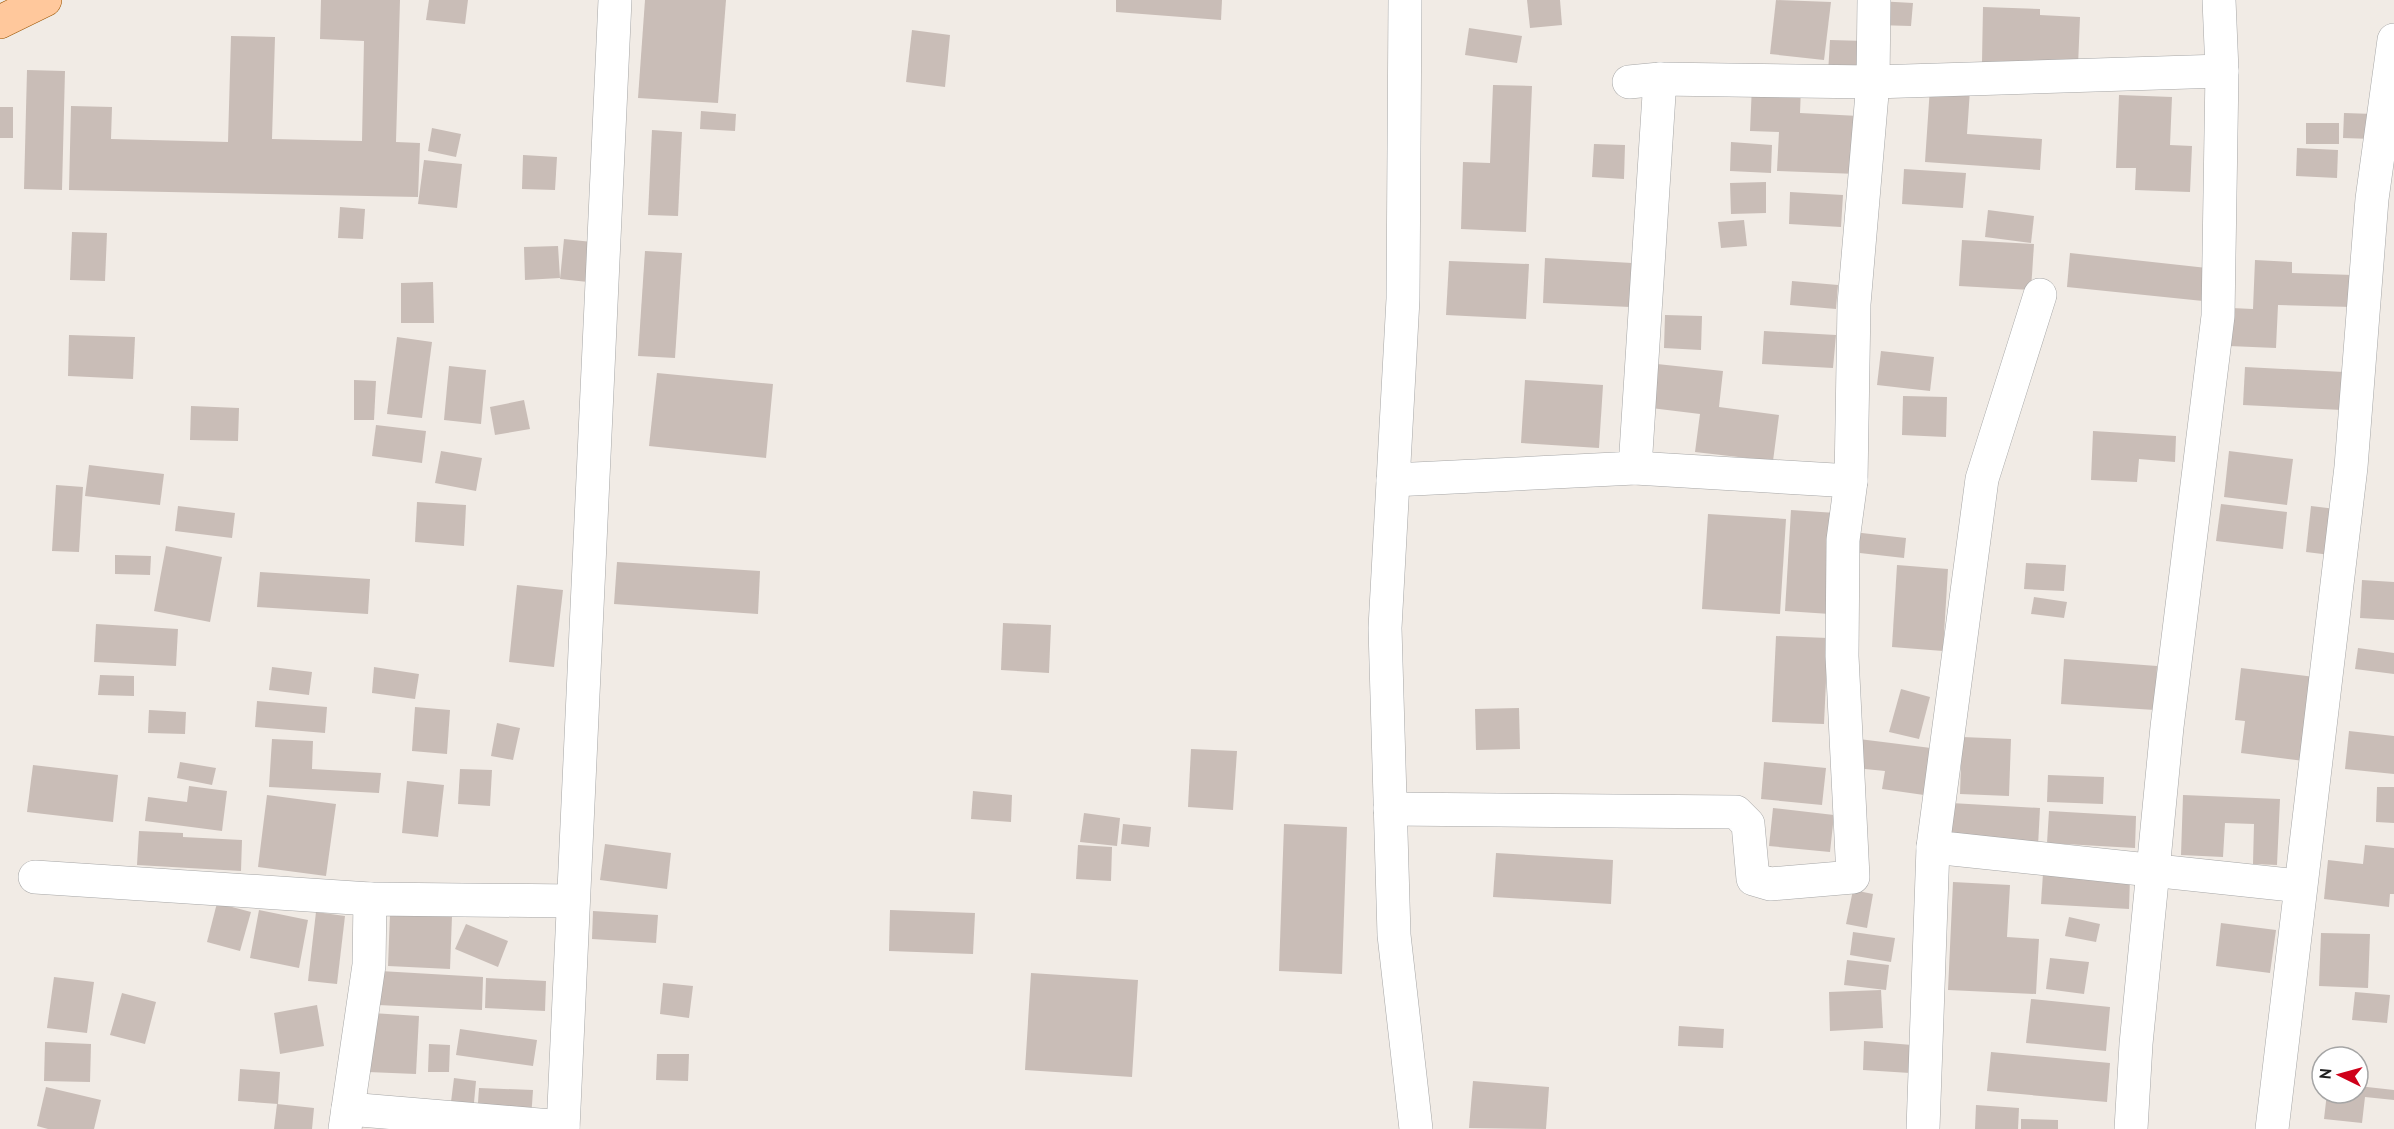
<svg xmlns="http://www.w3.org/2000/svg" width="2394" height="1129" font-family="'PT Sans',sans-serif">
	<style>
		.building { fill: #c9bdb7 }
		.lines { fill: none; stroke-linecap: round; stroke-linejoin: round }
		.minor-casing { stroke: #a6a6a6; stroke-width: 34 }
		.major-casing { stroke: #9b5400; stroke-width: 34 }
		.minor { stroke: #fff; stroke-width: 33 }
		.major { stroke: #ffc89c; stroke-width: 33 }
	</style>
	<rect width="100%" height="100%" fill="#f1ebe5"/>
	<!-- building -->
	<g class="building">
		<polygon points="321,0 400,0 396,142 420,143 418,197 69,190 71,106 112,107 111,139 228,142 231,36 275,37 272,139 362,141 364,41 320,39"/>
		<polygon points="429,0 468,0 465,24 426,20"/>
		<polygon points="645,0 726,0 718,103 638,98"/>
		<polygon points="1116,0 1222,0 1221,20 1116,12"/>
		<polygon points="1527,0 1560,0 1562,25 1530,28"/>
		<polygon points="1776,0 1831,2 1824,60 1770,54"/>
		<polygon points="1877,1 1913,3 1911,26 1876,25"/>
		<polygon points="1983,7 2040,9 2040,15 2080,17 2078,66 1982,62"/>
		<polygon points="1469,28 1522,36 1517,63 1465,55"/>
		<polygon points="912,30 950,35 945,87 906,82"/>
		<polygon points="1830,40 1866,41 1864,75 1828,74"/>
		<polygon points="27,70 65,71 62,190 24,189"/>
		<polygon points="1493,85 1532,86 1526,232 1461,229 1463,162 1490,163"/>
		<polygon points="1752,85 1801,87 1800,113 1859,116 1857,174 1777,171 1779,132 1750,131"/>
		<polygon points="1930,87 1970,90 1967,134 2042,139 2040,170 1925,162"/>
		<polygon points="2119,95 2172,97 2170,145 2192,146 2190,192 2135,190 2136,168 2116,168"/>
		<rect x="0" y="107" width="13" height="31"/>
		<polygon points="701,111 736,114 735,131 700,129"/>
		<polygon points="2344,113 2374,114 2373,139 2343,138"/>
		<rect x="2306" y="123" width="33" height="21"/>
		<polygon points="432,128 461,134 456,157 428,151"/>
		<polygon points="652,130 682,132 678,216 648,215"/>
		<polygon points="1731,142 1772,145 1771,173 1730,171"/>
		<polygon points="1594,144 1625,145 1624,179 1592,177"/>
		<polygon points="2297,148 2338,150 2337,178 2296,176"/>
		<polygon points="523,155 557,157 555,190 522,189"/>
		<polygon points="424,160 462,164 457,208 418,204"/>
		<polygon points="1904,169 1966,173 1963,208 1902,204"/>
		<polygon points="1766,182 1766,213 1731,214 1730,183"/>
		<polygon points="1790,192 1843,195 1841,227 1789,224"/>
		<polygon points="340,207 365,209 363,239 338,238"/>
		<polygon points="1988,210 2034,216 2031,243 1985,237"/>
		<polygon points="1744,220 1747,246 1721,248 1718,222"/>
		<polygon points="72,232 107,233 105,281 70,280"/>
		<polygon points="564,239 592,242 588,282 560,279"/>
		<polygon points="1962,240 2034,244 2031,290 1959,286"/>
		<polygon points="558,246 560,278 525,280 524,247"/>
		<polygon points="645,251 682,253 675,358 638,356"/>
		<polygon points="2070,253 2207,268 2203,301 2067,287"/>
		<polygon points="1545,258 1632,263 1630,307 1543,303"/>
		<polygon points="2255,260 2292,262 2292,273 2353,275 2352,307 2278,305 2276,348 2229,346 2231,308 2253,309"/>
		<polygon points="1449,261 1529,264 1526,319 1446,315"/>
		<polygon points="1792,281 1838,285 1836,309 1790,305"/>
		<polygon points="433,282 434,323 401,323 401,283"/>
		<polygon points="1665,315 1702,316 1701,350 1664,348"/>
		<polygon points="1764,331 1836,335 1833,368 1762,364"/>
		<polygon points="69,335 135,337 133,379 68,376"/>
		<polygon points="397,337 432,342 422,418 387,414"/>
		<polygon points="1881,351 1934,357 1930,391 1877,385"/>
		<polygon points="1657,364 1723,371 1719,407 1779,415 1773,461 1695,452 1700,414 1651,408"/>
		<polygon points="449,366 486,370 481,424 444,420"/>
		<polygon points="2245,367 2344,372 2342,410 2243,405"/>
		<polygon points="657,373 773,384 766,458 649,446"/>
		<polygon points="354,380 376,381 374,420 354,420"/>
		<polygon points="1525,380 1603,385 1599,448 1521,443"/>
		<polygon points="1903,396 1947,397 1946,437 1902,435"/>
		<polygon points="524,400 530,429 495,435 490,407"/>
		<polygon points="191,406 239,408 238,441 190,440"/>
		<polygon points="376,425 426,431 422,463 372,456"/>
		<polygon points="2093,431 2176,436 2175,462 2139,459 2137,482 2091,480"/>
		<polygon points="441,451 482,458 476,491 435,483"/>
		<polygon points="2229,451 2293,459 2287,505 2224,497"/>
		<polygon points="89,465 164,474 160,505 85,496"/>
		<polygon points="56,485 83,487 79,552 52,551"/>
		<polygon points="417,502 466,505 464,546 415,542"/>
		<polygon points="2221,504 2287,512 2283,549 2216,541"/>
		<polygon points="178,506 235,513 232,538 175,531"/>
		<polygon points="2311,506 2344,510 2339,556 2306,552"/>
		<polygon points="1791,510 1836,513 1830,614 1785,611"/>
		<polygon points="1708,514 1786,519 1780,614 1702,609"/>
		<polygon points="1853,532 1906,538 1904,558 1851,552"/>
		<polygon points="166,546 222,557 210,622 154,611"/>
		<polygon points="115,555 151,556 150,575 115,574"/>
		<polygon points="617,562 760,571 758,614 614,604"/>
		<polygon points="2026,563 2066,565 2064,591 2024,589"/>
		<polygon points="1897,565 1948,569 1943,651 1892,647"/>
		<polygon points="260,572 370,579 368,614 257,607"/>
		<polygon points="2362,580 2394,582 2394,620 2360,618"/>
		<polygon points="517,585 563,590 554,667 509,662"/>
		<polygon points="2034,597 2067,602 2064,618 2031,614"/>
		<polygon points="1003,623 1051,625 1049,673 1001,670"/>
		<polygon points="96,624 178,629 176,666 94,662"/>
		<polygon points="1776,636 1828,638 1824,724 1772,722"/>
		<polygon points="2358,648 2394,653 2394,674 2355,669"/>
		<polygon points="2064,659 2157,666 2155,710 2061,704"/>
		<polygon points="272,667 312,672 309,695 269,690"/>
		<polygon points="374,667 419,674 415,699 372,693"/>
		<polygon points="2241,668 2315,677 2304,761 2241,753 2245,721 2235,720"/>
		<polygon points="100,675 134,676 134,696 98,695"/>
		<polygon points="1901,689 1930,697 1919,739 1889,732"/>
		<polygon points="257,701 327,707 325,733 255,727"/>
		<polygon points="415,707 450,710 447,754 412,751"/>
		<polygon points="1519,708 1520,749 1476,750 1475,709"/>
		<polygon points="149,710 186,712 185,734 148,733"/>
		<polygon points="497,723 520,728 513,760 491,756"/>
		<polygon points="2349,731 2394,736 2394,774 2345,769"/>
		<polygon points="1962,737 2011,739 2009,796 1960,794"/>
		<polygon points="272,739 313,741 312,769 381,773 379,793 269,787"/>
		<polygon points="1859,739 1931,748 1924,795 1882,789 1885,771 1855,768"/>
		<polygon points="1191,749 1237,751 1233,810 1188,807"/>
		<polygon points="180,762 216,768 212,785 177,778"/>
		<polygon points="1764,762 1826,768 1822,805 1761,799"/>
		<polygon points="33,765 118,775 113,822 27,812"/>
		<polygon points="460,769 492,770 490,806 458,804"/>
		<polygon points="2048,775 2104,777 2103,804 2047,802"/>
		<polygon points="407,781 444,785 438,837 402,833"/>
		<polygon points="189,786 227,791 222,831 145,821 148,797 187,802"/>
		<polygon points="2377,787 2394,787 2394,823 2376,822"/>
		<polygon points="973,791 1012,795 1011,822 971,819"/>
		<polygon points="267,795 336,804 326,876 258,867"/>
		<polygon points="2183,795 2280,799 2277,865 2253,864 2254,824 2225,823 2223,857 2181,855"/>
		<polygon points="1951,803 2040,808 2038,846 1948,841"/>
		<polygon points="1773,808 1834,815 1830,852 1769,846"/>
		<polygon points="2049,811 2136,816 2135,848 2047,843"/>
		<polygon points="1084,813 1120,818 1117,846 1080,842"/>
		<polygon points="1123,824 1151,827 1149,847 1121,844"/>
		<polygon points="1284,824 1347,827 1342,974 1279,971"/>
		<polygon points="139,831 183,833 183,837 242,840 241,871 137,865"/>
		<polygon points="605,844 671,853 667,889 600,880"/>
		<polygon points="1078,845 1112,847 1111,881 1076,879"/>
		<polygon points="2365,845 2394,848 2394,894 2390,894 2389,907 2324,899 2328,860 2363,864"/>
		<polygon points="1496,853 1613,860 1611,904 1493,897"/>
		<polygon points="2043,873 2130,877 2129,909 2041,904"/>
		<polygon points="1953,882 2010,885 2007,937 2039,939 2036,994 1948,990"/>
		<polygon points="1853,890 1873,894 1867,928 1846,924"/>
		<polygon points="217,903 251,912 240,951 207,942"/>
		<polygon points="259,910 308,920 299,968 250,958"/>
		<polygon points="890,910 975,913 973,954 889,951"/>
		<polygon points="593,911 658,915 656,943 592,939"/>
		<polygon points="316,912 345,916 337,984 308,981"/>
		<polygon points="390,914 452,916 450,969 388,966"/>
		<polygon points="2069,917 2100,924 2096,942 2065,936"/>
		<polygon points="2221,923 2276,930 2270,973 2216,966"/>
		<polygon points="466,924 508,941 498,967 455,949"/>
		<polygon points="1853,932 1895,938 1891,962 1850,955"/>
		<polygon points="2321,933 2370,934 2368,988 2319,986"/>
		<polygon points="2050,958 2089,962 2084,994 2046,989"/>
		<polygon points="1847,960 1889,965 1886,990 1844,985"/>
		<polygon points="380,971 483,977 482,1010 378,1005"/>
		<polygon points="1031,973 1138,980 1132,1077 1025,1070"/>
		<polygon points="54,977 94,982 87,1033 47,1028"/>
		<polygon points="486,978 546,981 545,1011 485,1008"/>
		<polygon points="663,983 693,986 689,1018 660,1014"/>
		<polygon points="1881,990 1883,1028 1830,1031 1829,992"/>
		<polygon points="2355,992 2390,995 2387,1023 2352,1020"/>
		<polygon points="122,993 156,1002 145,1044 110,1035"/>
		<polygon points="2031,999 2110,1007 2106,1051 2026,1043"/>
		<polygon points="317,1005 324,1046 280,1054 274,1013"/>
		<polygon points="372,1013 419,1016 416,1074 368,1072"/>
		<polygon points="1679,1026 1724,1029 1723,1048 1678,1046"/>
		<polygon points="460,1029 537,1040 533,1066 456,1055"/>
		<polygon points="1864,1041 1912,1045 1910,1073 1863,1070"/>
		<polygon points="45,1042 91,1044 90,1082 44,1081"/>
		<polygon points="429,1044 450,1045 449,1072 428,1072"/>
		<polygon points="1991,1052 2110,1063 2107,1102 1987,1091"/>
		<polygon points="657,1054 689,1054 688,1081 656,1080"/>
		<polygon points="240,1069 280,1072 278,1104 238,1101"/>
		<polygon points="454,1078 476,1081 473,1113 450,1110"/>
		<polygon points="1473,1081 1549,1087 1546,1129 1469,1128"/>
		<polygon points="2358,1086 2394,1090 2394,1100 2365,1097 2362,1123 2324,1119 2327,1093 2358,1093"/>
		<polygon points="46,1087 101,1100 94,1129 48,1129 37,1126"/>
		<polygon points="479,1088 533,1090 531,1119 477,1117"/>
		<polygon points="277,1104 314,1108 312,1129 274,1129"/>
		<polygon points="1976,1105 2019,1108 2018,1129 1975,1129"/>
		<polygon points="2021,1119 2058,1120 2058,1129 2021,1129"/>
	</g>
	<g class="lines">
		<!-- minor casing -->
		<g class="minor-casing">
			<g id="minor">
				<polyline points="1405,0 1403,299 1385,628 1394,935 1416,1129"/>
				<polyline points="1629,82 1660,79 1873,82 2222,71"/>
				<polyline points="2040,295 1982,479 1933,847 2300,886"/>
				<polyline points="1635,468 1851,481"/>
				<polyline points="1393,480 1635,468 1660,79"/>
				<polyline points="1390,809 1736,812 1748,824 1753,879 1770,884 1853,877 1842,656 1843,540 1851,481 1854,304 1873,82 1874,0"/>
				<polyline points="35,877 370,899"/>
				<polyline points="348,1109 563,1127"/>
				<polyline points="345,1129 369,965 370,899 573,901"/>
				<polyline points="563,1129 615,0"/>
				<polyline points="1923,1129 1933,847"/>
				<polyline points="2131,1129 2136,1044 2167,727 2218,316 2222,71 2219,0"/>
				<polyline points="2272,1129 2351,467 2372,199 2394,40"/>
			</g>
		</g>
		<!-- major casing -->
		<g class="major-casing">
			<polyline id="major" points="0,22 45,0"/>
		</g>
		<!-- minor -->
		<use href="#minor" class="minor"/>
		<!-- major -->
		<use href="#major" class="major"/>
	</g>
	<!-- north arrow -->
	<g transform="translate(2340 1075) rotate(275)"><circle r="28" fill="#ffffff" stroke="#a5a5a5" stroke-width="1.5"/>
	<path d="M0-4.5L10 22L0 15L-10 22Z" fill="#cf0019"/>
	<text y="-9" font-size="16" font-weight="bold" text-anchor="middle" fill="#1f1f1f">N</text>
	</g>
</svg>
